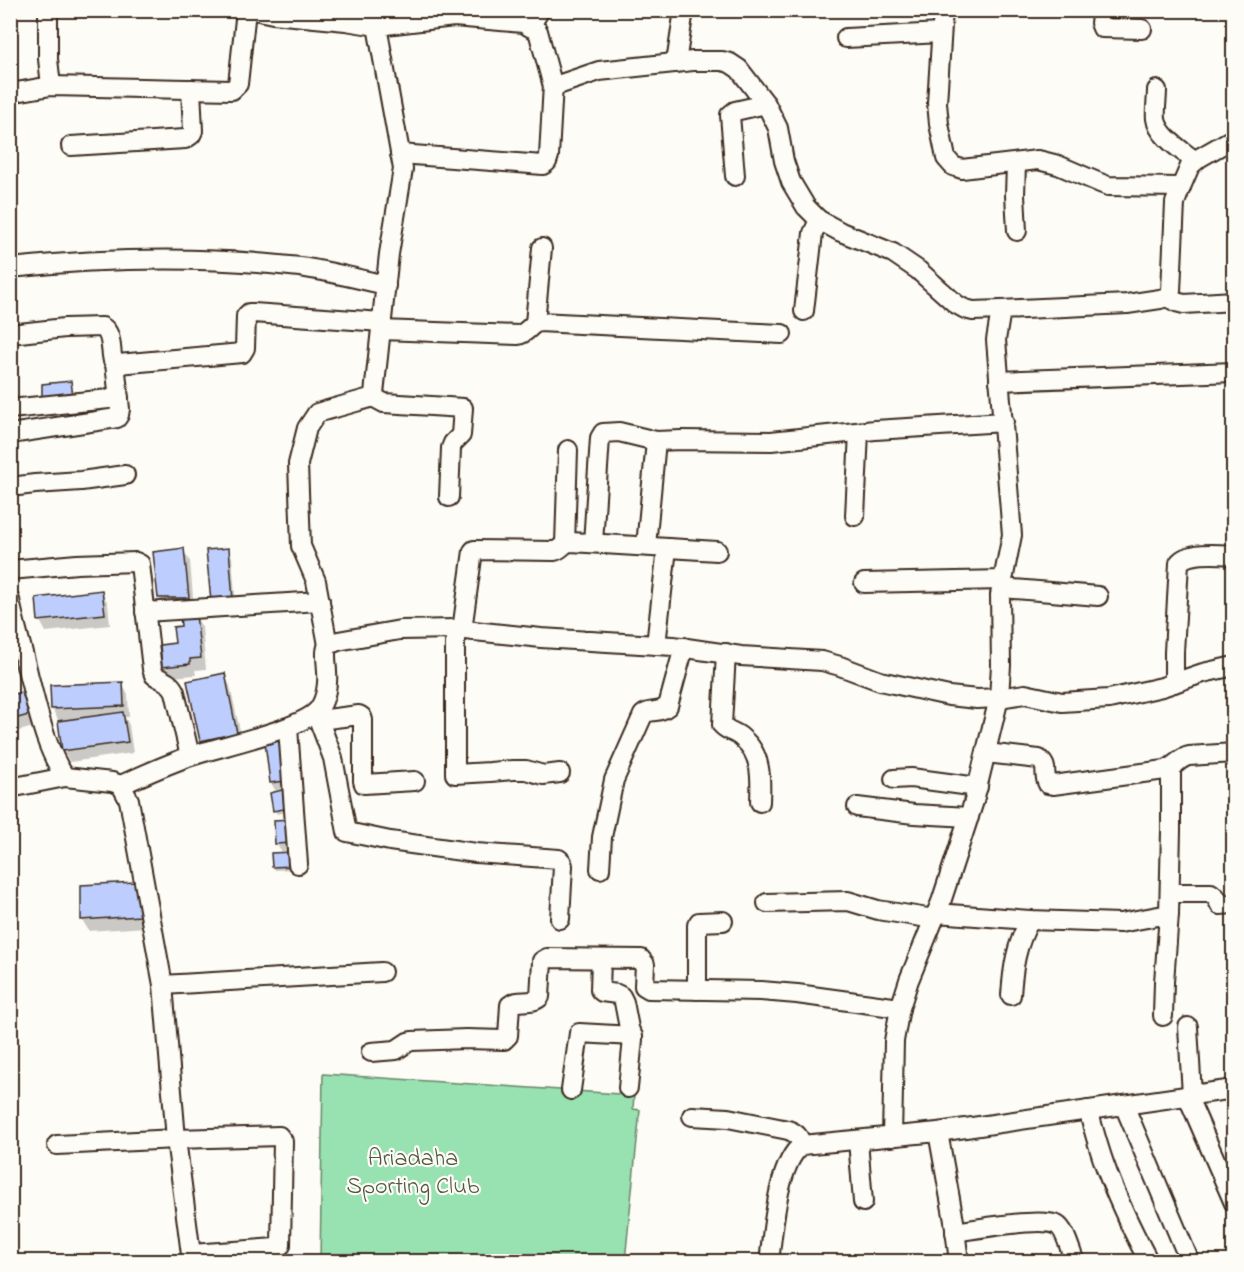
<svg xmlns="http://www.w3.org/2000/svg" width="1244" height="1272" font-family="'Indie Flower',sans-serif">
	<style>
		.green { fill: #98e1b0; stroke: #6a8667; stroke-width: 1.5 }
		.shadow { fill: #0003 }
		.building { fill: #bdcefe; stroke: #3b2a1e; stroke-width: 1.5 }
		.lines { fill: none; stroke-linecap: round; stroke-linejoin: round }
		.minor-casing { stroke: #3b2a1e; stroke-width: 22 }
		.minor { stroke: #fdfcf7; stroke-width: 18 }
		.labels { text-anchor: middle; stroke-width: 4.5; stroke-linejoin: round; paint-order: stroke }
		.park-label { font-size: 24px; fill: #525842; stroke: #fdfcf7 }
	</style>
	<rect width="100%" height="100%" fill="#fdfcf7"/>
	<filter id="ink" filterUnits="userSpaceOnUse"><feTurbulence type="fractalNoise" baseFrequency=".0167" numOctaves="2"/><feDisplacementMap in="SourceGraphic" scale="12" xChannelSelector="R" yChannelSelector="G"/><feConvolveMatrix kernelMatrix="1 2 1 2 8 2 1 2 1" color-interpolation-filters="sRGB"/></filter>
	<g filter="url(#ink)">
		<!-- green -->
		<polygon class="green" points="323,1074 634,1095 633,1109 640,1110 625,1261 320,1262"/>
		<!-- shadow -->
		<g class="shadow">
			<polygon points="183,550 190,561 194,609 166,609 159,598"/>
			<polygon points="228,550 232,557 236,607 208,551"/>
			<polygon points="101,592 108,603 110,625 46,632 40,621 37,599"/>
			<polygon points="195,616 202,627 206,669 195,670 196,675 170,677 164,666 176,645 182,627"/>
			<polygon points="10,638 20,670 10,672"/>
			<polygon points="224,674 230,686 243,744 208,752 201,740"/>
			<polygon points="122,683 128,695 129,717 125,717 129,725 133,753 70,762 63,750 60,723 52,709"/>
			<polygon points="22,694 28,705 34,727 10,733 10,697"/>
			<polygon points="267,744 288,788 291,811 277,814 275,811 284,791 284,789 275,790 271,783"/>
			<polygon points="275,821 296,850 281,851 277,844"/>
			<polygon points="272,854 295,869 275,870 273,867"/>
			<polygon points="134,883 140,895 146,927 89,931 82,920 83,886"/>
		</g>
		<!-- building -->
		<g class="building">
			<polygon points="71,381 73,396 42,400 42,384"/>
			<polygon points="184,548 189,598 158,598 153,552"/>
			<polygon points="229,548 233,600 211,601 206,550"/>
			<polygon points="102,590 105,614 38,621 36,598"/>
			<polygon points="196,615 201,658 190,659 190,664 162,667 160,645 175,643 173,627 181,626 180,616"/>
			<polygon points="10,636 17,663 10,664"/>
			<polygon points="225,673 237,733 200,741 187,681"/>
			<polygon points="123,682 124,706 51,709 50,685"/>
			<polygon points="22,692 29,715 10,720 10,695"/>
			<polygon points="123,712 128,742 62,751 58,721"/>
			<polygon points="281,741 285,781 270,783 265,742"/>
			<polygon points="286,789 290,808 273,811 270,793"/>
			<polygon points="291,819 293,843 275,844 274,820"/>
			<polygon points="293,852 294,866 272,867 271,853"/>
			<polygon points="135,882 140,916 81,920 81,885"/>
		</g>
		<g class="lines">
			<!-- minor casing -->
			<g class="minor-casing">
				<g id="minor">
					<polyline points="48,10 48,59 51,86"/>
					<polyline points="254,10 273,14 346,21 377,26 454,17 523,23 538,31 552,83 555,86 599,71 693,61 722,61 730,63 739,69 766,104 778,128 784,161 791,182 806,207 819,220 841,232 893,253 918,270 956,304 965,309 973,311 1001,310"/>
					<polyline points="943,10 937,103 939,124 946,158 953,166 962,169 1038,160 1058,165 1100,183 1108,186 1181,187"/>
					<polyline points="1102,10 1100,23 1102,28 1142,29"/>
					<polyline points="530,27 540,10"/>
					<polyline points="846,38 941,33"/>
					<polyline points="676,63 684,10"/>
					<path d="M1157,90C1157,100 1155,110 1156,119C1158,136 1183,151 1195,161"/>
					<polyline points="10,93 51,86 232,90 238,84 246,10"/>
					<polyline points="71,146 185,139 191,135 193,131 191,89"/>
					<polyline points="400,154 543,165 547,162 549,156 553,84"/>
					<polyline points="1016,164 1015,195 1017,231"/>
					<polyline points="735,176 730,115 735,111 766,104"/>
					<path d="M10,268C106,258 204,256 300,267C329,271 357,279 386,285"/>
					<polyline points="1167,297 1176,302 1184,304 1234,301"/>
					<polyline points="804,311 812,242 813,233 819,220"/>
					<polyline points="535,323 542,248"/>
					<path d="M381,330L518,335C528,333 530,324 539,322L782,334"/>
					<path d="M10,334L65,328L102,327C113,333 110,350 113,361L118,364L242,353L245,348L246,316L249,313H253L382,322"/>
					<polyline points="999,381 1234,372"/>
					<polyline points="373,397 384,403 463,408 461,435 453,443 451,448 449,497"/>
					<polyline points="10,409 119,398"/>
					<polyline points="10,434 117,418 119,415 120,409 115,363"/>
					<polyline points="10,487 35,484 81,481 125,475"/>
					<polyline points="855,516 859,432"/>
					<polyline points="593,543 600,438 603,433 619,432 656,441 681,440 771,441 875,430 1004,422"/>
					<polyline points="565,544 568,450"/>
					<polyline points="646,546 656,441"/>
					<path d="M10,570L77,564L136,562L140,564L152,669L154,675C163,681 171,682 175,692L190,756"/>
					<polyline points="864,583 1003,580"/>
					<polyline points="1002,588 1098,596"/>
					<path d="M10,600C15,626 23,651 29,677C38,711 45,747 65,777L112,782L121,785L129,800L163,985L176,1139L192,1262"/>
					<polyline points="145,612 320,601"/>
					<polyline points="455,629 455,774 490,772 513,770 526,770 543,775 560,773"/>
					<path d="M462,630L473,551L474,550L554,551C562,550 563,542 571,542L717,551"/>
					<polyline points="328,645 316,581 301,546 298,464 307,428 317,413 370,398 373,397 374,394 389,254 403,169 377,26"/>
					<polyline points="656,645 667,548"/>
					<path d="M726,653L722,725C727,731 736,732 742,738C762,754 761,779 760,802"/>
					<path d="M1174,683V652L1179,563C1188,551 1219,554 1234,555"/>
					<polyline points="316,713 333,758 347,832 390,841 476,853 559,859 562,862 563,866 560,919"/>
					<polyline points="319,720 359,715 362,717 363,720 363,781 364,784 415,781"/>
					<polyline points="288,728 298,864"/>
					<path d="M986,753L1039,759C1050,768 1042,774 1048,784L1053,785L1165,770C1175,767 1179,758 1189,756L1234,753"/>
					<polyline points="894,779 911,778 978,787"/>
					<path d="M121,785C143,775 165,765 188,757C215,747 307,729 320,707C326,698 328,682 327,672C327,663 324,652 328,645L338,641L400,630L455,629L541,638L673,646L741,656L822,661L840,666L880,681L949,696L977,699L999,698L1025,694L1062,702L1109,699L1162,687L1203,673L1234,666"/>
					<polyline points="10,788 65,777"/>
					<polyline points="857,807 914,814 969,817"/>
					<path d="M600,869L602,837L614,780L643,715C651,708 657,715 668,706L684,647"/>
					<polyline points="1170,893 1211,893 1216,897 1220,905 1234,904"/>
					<polyline points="767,903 848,901 878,910 934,919"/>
					<polyline points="936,913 1030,920 1120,923 1169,914 1171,831 1171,768"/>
					<polyline points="601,959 600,990 602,992 617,994 621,996 624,1002 629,1028 633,1039 628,1088"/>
					<polyline points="163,985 382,972"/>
					<polyline points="697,990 697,925 699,922 723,921"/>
					<path d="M1011,995C1013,967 1016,945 1030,920"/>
					<polyline points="1163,1016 1164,982 1169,914"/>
					<polyline points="1188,1027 1192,1095"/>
					<path d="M371,1052L396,1050L408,1042L412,1041L466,1039L504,1040L508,1036L510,1005C518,998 532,1005 540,997L542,961L547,958L641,959L645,964L644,986L649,989L761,991L797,994L900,1008"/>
					<polyline points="571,1090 579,1033 633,1036"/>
					<polyline points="1187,1095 1234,1203"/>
					<polyline points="1124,1105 1190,1262"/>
					<path d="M1088,1110C1093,1127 1098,1146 1104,1163C1116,1197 1132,1230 1149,1262"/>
					<path d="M692,1116L728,1118L788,1130C797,1133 799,1137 802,1145"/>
					<polyline points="938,1132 954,1221 959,1262"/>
					<polyline points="892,1137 894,1041 900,1008 909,980 941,902 974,801 999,698 1001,665 1000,595 1012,535 996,340 1001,310 1127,304 1160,299 1167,297 1171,291 1175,203 1181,187 1190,166 1199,158 1234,138"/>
					<polyline points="858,1140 863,1202"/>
					<polyline points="57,1145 176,1139 279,1136 283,1141 281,1245 276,1248 191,1254"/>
					<path d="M955,1232C974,1229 1043,1217 1057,1225C1065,1229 1071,1253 1075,1262"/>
					<path d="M769,1262C773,1232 777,1163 802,1145L938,1132L1234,1089"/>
				</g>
			</g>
			<!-- minor -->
			<use href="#minor" class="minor"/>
		</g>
	</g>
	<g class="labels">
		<!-- park labels -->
		<g class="park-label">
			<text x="413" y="1165">Ariadaha<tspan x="413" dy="28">Sporting Club</tspan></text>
		</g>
	</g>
	<!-- margin -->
	<rect width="1244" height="1272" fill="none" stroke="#fdfcf7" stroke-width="36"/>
	<rect x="18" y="18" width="1208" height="1236" fill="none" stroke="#3b2a1e" stroke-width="2" filter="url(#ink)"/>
</svg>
